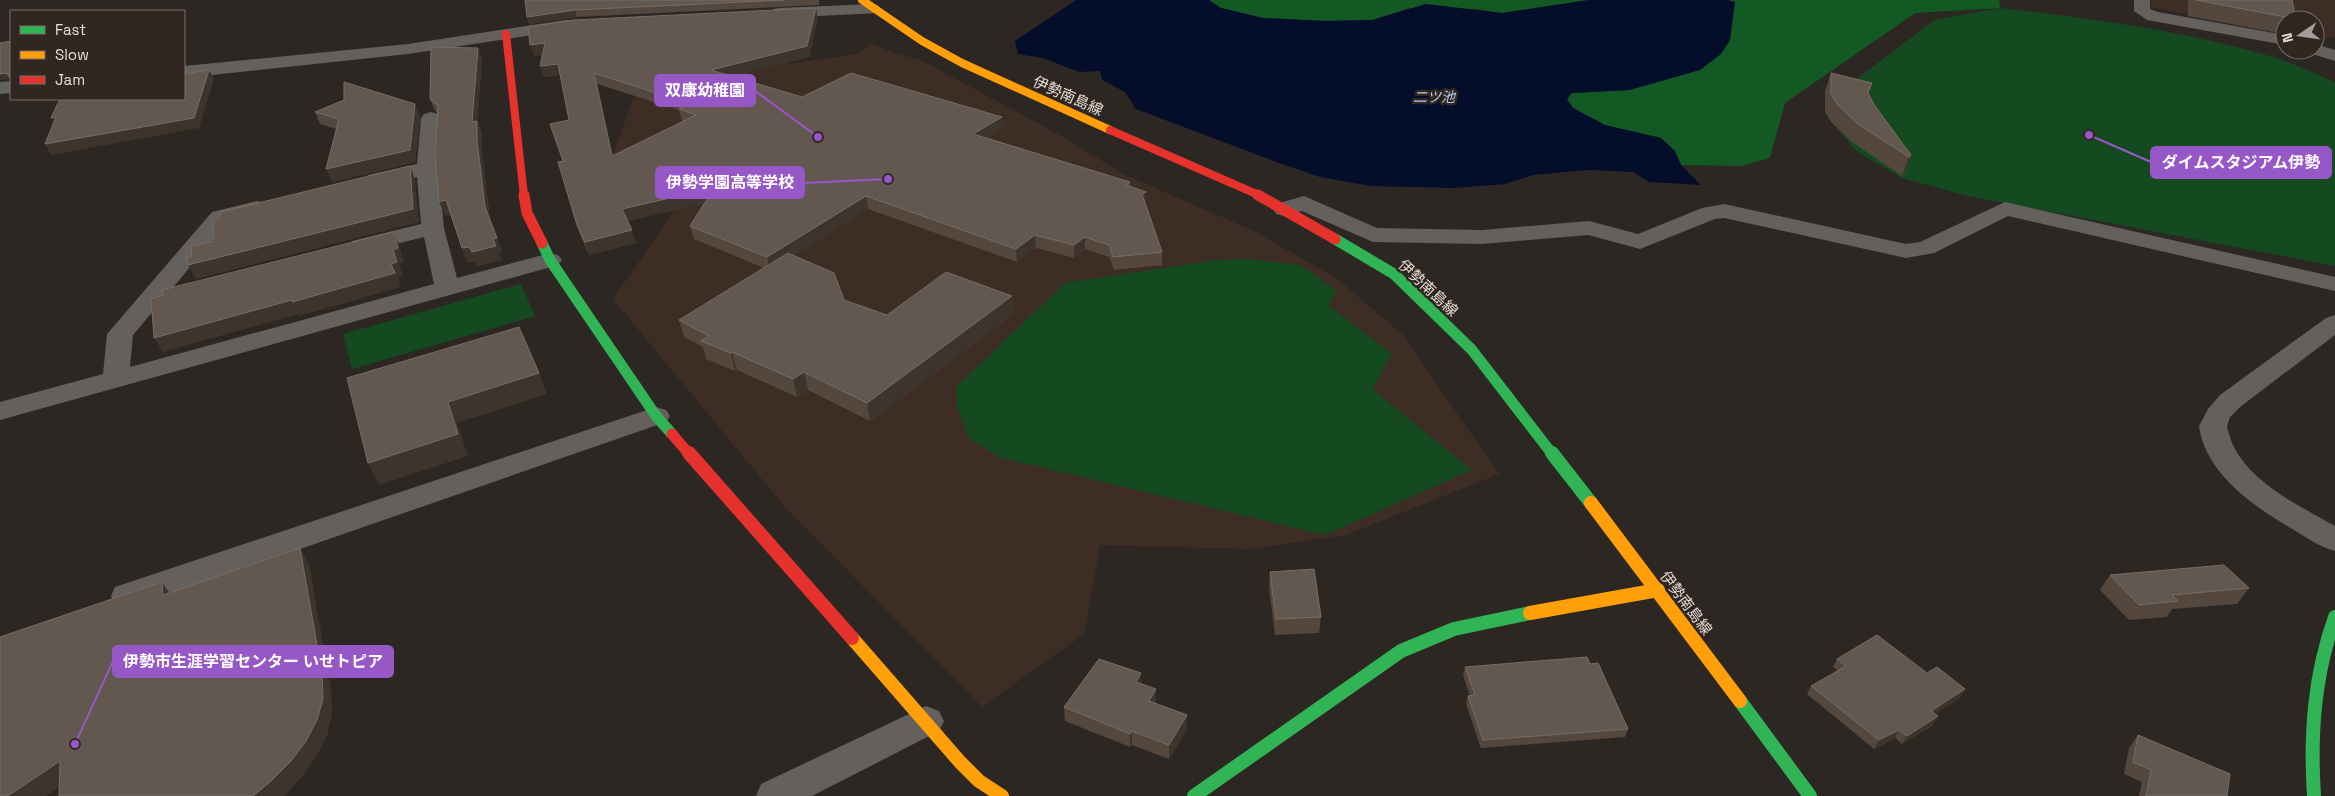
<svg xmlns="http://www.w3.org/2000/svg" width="2335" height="796" font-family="'Space Grotesk','Noto Sans JP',sans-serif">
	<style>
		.built { fill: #3d2d25 }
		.green { fill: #154a20 }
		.forest { fill: #135924 }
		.water { fill: #040e2a }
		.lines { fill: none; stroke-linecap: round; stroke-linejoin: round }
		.street { fill: #64605e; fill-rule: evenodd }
		.fast-far1 { stroke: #30b455; stroke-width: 11 }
		.fast { stroke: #30b455; stroke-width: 14 }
		.slow-far1 { stroke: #ff9f0a; stroke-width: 8 }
		.slow { stroke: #ff9f0a; stroke-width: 14 }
		.jam-far2 { stroke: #e5322d; stroke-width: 8 }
		.jam-far1 { stroke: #e5322d; stroke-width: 11 }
		.jam { stroke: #e5322d; stroke-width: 14 }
		.wall { fill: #53473e; fill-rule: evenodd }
		.shaded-wall { fill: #3d342c }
		.building { fill: #63584f; stroke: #776d64; fill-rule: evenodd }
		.labels { text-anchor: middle; stroke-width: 5; stroke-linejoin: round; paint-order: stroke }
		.far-water-label { font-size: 14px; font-style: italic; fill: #b1ccf1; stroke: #312620 }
		.street-label { font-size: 15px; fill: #e5deda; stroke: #312620 }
		.leader { fill: none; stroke: #9658c6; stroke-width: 2 }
		.callout-dot { fill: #9658c6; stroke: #312620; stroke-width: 2 }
		.callout { fill: #9658c6; stroke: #9658c6; stroke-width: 2 }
		.callout-label { font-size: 16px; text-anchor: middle; font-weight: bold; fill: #fff }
	</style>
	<rect width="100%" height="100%" fill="#2d2724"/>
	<!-- built -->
	<g class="built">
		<polygon points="2151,0 2335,0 2335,37 2315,38 2315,20 2285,20 2285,35 2151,7"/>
		<polygon points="872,44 898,54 921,60 1067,139 1121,173 1256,232 1336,278 1402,334 1499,474 1346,535 1250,549 1100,545 1084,634 982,707 784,506 613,299 679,204 609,165 634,97 654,93 777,46 788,64 856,54"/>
	</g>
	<!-- green -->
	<g class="green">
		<path d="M2000,8C2094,19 2190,31 2282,60C2300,66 2317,75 2335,82V266L1968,196L1902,178L1856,151L1828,118L1836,95L1934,20Z"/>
		<polygon points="1246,259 1301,265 1337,291 1328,305 1392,354 1372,389 1472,470 1325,535 998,457 968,437 957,407 956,387 1065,283 1216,260"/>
		<polygon points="521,284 535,316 352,369 343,334"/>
	</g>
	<!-- forest -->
	<g class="forest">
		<polygon points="1209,0 1589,0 1501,13 1477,9 1410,8 1372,20 1325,21 1263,18 1221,8"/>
		<polygon points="1728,0 1999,0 2000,8 1915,13 1785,103 1770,158 1741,166 1681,165 1675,151 1661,138 1605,125 1573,108 1567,99 1571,93 1630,90 1735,2"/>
	</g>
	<!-- water -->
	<polygon class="water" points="1076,0 1209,0 1221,8 1263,18 1325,21 1372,20 1426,4 1502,13 1589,0 1728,0 1735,2 1730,40 1721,54 1700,70 1630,90 1572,93 1567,99 1573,108 1605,125 1661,138 1675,151 1681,165 1701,185 1649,182 1633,172 1588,170 1533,175 1505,184 1455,188 1371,186 1320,177 1282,164 1136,109 1125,92 1102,80 1100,71 1079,72 1043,58 1018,54 1015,41"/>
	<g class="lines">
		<!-- street -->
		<g class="street">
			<polygon points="2134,0 2150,0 2150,9 2158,12 2285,35 2285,45 2147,20 2134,11"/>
			<polygon points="872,4 878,5 880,9 878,13 779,18 773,17 771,13 773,9 779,8"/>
			<polygon points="566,20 572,21 575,25 572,29 408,54 184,78 184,66 408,44"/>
			<polygon points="2315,44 2335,50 2335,61 2309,53 2307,50 2315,50"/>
			<polygon points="11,81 11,93 0,94 0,82"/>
			<polygon points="431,112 438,114 441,118 438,168 444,228 457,278 550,253 558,255 562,260 558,265 0,420 0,402 103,374 107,334 212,212 257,201 265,203 268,208 265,213 228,222 133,335 130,367 434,284 424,237 360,253 352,251 348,246 352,241 421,224 417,177 376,186 368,185 365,180 368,175 417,164 421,118 424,114"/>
			<polygon points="1304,196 1377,228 1482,230 1589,221 1638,234 1702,208 1724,204 1906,244 1920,242 2005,202 2335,277 2335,291 2008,216 1934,253 1906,258 1724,218 1715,219 1640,249 1588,235 1482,244 1373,242 1302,211 1284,216 1276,214 1273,209 1276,204"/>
			<path d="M2335,315V335L2240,407L2230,417L2227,426C2236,477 2295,503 2335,526V551C2320,547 2307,538 2294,530C2255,507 2206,475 2199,426L2208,409L2220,395L2326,318Z"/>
			<polygon points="656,407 666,410 670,416 666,422 139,605 127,608 115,605 111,596 115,587"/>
			<polygon points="926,706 939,711 944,721 939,731 812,796 756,796 761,784"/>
		</g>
		<!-- fast-far1 -->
		<g class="fast-far1">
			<polyline points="1335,239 1394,274 1472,350 1553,455"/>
			<polyline points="542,243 550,260 656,416 672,434"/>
		</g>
		<!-- fast -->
		<g class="fast">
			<polyline points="1552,453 1591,503"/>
			<polyline points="1740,701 1810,796"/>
			<polyline points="1194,796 1401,651 1454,629 1530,613"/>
			<path d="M2314,796C2310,734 2314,676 2335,617"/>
		</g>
		<!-- slow-far1 -->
		<polyline class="slow-far1" points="862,0 922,41 962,63 1110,130"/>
		<!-- slow -->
		<g class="slow">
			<polyline points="1591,503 1740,701"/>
			<polyline points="1530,613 1658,590"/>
			<polyline points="852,638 960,762 979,781 1002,796"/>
		</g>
		<!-- jam-far2 -->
		<g class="jam-far2">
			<polyline points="506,34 524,196"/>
			<polyline points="1110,130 1261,196"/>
		</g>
		<!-- jam-far1 -->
		<g class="jam-far1">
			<polyline points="524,195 527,213 542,243"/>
			<polyline points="1258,195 1335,239"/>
			<polyline points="672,434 690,455"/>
		</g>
		<!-- jam -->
		<polyline class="jam" points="689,453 852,638"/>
	</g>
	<!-- wall -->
	<g class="wall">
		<polygon points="525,0 819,0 819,5 577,17 529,24 527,17"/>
		<polygon points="2188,0 2292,0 2296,19 2295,20 2285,20 2285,34 2188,16"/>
		<path d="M818,18L809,57L733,76L802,97L1002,117L1003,128L987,138L1130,182V186L1146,192V204L1162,252V265L1114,270L1109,257L1085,249L1074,258L1036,248L1017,262L868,209L794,255L844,300L887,315L1014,313L870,421L808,390L797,397L737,370L735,371L706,359L703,347L684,337L679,320L764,268L694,239L690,226L705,203L627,221L636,243L589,255L581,237L577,225L563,162L569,120L560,75L544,77L543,55L534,56ZM597,84L679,110L682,121L683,122L613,156Z"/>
		<polygon points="478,48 482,60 477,121 482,134 482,153 490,220 502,252 499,253 501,260 477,266 475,261 467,262 451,214 445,215 438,113 435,111 430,99"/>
		<polygon points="1831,73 1868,93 1875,106 1911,155 1904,174 1902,176 1852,142 1832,123 1825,112 1825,91"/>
		<polygon points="315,112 420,116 415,162 332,182 336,129 320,124"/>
		<polygon points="1270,572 1321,617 1319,633 1275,635 1269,588"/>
		<polygon points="2110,575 2249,588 2237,604 2172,609 2167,617 2129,620 2100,590"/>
		<polygon points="1837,659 1960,698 1934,714 1933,725 1902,744 1895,738 1874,749 1807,694 1811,686 1838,671 1833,667"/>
		<polygon points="1465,667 1628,729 1625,737 1481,748 1466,704 1468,696 1470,696 1463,675"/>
		<polygon points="1141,684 1156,702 1156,704 1187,715 1187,729 1169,759 1132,745 1130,747 1065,721 1064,707"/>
		<polygon points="2138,735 2227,796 2139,796 2142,782 2124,774 2129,748"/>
	</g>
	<!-- shaded-wall -->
	<g class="shaded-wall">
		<polygon points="816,8 818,18 809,57 714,81 711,70"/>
		<polygon points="575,10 577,17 529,24 527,17"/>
		<polygon points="545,43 549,54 534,56 530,45"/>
		<polygon points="478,48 482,60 476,135 472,122"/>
		<polygon points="558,64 561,75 544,77 540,66"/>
		<polygon points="209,70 214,79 199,128 51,155 45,144"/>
		<polygon points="7,73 11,76 11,80 11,79 0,80 0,74"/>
		<polygon points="594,73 597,84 616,168 612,156"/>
		<polygon points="415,104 420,116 415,162 332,182 326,169"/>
		<polygon points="56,117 57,128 51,118"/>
		<polygon points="1002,117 1003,128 975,146 973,134"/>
		<polygon points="477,121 482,134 482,153 490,221 485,207 477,140"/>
		<polygon points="1911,155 1904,174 1902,176 1909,157"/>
		<polygon points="410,166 415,179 419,222 196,279 188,265"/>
		<polygon points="714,188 717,200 625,222 622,209"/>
		<polygon points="1146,192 1146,204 1143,207 1142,194"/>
		<polygon points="866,196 868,209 770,270 767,257"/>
		<polygon points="446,200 451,214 445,215 439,202"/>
		<polygon points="632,230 636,243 589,255 585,242"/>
		<polygon points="393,232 399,245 404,262 399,264 403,276 398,278 401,287 299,316 298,314 163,352 154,338 391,264"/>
		<polygon points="1035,235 1036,248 1017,262 1016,249"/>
		<polygon points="1085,237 1085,249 1074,258 1074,245"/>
		<polygon points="497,238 502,252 499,253 501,260 477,266 472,252 493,239"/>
		<polygon points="469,247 475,261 467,262 462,248"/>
		<polygon points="1012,296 1014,313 870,421 867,403"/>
		<polygon points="732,352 737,370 735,371 731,353"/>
		<polygon points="804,372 808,390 797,397 793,379"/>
		<polygon points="539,373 547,394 457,423 468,456 379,485 368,463 448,402"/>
		<polygon points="300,548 309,563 331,689 332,715 327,736 316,757 302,777 284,796 253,796"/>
		<polygon points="162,582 173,598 163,595"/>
		<polygon points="1141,673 1141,687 1136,682"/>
		<polygon points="1156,689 1156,702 1149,715 1149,701"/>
		<polygon points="1965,689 1960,698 1926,720 1931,711"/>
		<polygon points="1187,715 1187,729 1169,759 1169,745"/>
		<polygon points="1938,716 1933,725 1902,744 1907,736"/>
		<polygon points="1899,730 1895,738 1874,749 1879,740"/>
		<polygon points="1132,731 1132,745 1130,747 1130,734"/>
		<polygon points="60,761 74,777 46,796 7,796"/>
	</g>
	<!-- building -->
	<g class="building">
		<polygon points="525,0 784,0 575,10 527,17"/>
		<polygon points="2196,0 2292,0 2296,19"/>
		<path d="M816,8L807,46L711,70L802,97L851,73L1002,117L973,134L1130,182L1126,185L1146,192L1142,194L1162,252L1113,257L1109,245L1085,237L1074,245L1035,235L1016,249L866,196L767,257L690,226L714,188L622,209L632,230L585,242L577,225L558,162L563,161L550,124L569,120L558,64L540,66L545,43L530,45L528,27L574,20ZM594,73L691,104L679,109L696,115L612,156Z"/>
		<polygon points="11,41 11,76 9,77 7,73 0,74 0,43"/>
		<polygon points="431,47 478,48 472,122 477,121 477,140 485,207 497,238 493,239 496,246 472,252 469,247 462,248 446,200 439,202 435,155 438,106 430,99"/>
		<polygon points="209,70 194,118 45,144 56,117 51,118 60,99 184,99 184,74"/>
		<polygon points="1831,73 1872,83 1868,93 1875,106 1911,155 1909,157 1858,124 1838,105 1831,94"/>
		<polygon points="344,82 415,104 410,150 326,169 339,119 315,112 344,100"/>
		<polygon points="410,166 413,209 188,265 187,257 192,256 191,246 214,241 213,221 219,219 221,212"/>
		<polygon points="393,232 398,248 393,250 397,262 391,264 395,273 292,302 292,300 154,338 151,299 163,295 162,290"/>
		<polygon points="788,253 834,273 844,300 887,315 946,272 1012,296 867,403 804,372 793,379 732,352 731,353 701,341 709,336 679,320"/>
		<polygon points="519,327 539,373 448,402 458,434 368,463 347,378"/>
		<polygon points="300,548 322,673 323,699 317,720 306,741 291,761 270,782 253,796 59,796 60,761 14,792 7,796 0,796 0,637 162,582 163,595"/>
		<polygon points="2224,565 2249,588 2172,595 2178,601 2139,605 2110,575"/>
		<polygon points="1314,569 1321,617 1276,619 1270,572"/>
		<polygon points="1877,635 1927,673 1937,667 1965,689 1931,711 1938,716 1907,736 1899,730 1879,740 1811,686 1846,666 1837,659"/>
		<polygon points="1587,657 1590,664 1598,663 1628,729 1483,740 1468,696 1475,695 1465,667"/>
		<polygon points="1099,659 1141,673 1136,682 1156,689 1149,701 1187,715 1169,745 1132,731 1130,734 1064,707"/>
		<polygon points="2138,735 2230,774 2227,796 2146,796 2151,770 2133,762"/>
	</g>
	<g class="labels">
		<!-- far-water labels -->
		<g class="far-water-label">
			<text x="1434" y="102">二ツ池</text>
		</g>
		<!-- street labels -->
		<g class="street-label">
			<text transform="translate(1068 96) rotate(24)" y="5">伊勢南島線</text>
			<text transform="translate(1428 288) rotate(43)" y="5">伊勢南島線</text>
			<text transform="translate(1686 603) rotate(53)" y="5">伊勢南島線</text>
		</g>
	</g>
	<!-- callouts -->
	<path class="leader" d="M818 137L755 91M2089 135L2151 162M888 179L804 183M75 744L113 661"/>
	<g class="callout-dot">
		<circle cx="818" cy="137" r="5"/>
		<circle cx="2089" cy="135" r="5"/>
		<circle cx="888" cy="179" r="5"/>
		<circle cx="75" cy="744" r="5"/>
	</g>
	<g class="callout">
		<rect x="655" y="75" width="100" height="31" rx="5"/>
		<rect x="2151" y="147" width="180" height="31" rx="5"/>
		<rect x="656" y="167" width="148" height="31" rx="5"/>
		<rect x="113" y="646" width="280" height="31" rx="5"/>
	</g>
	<g class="callout-label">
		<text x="705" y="96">双康幼稚園</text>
		<text x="2241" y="168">ダイムスタジアム伊勢</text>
		<text x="730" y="188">伊勢学園高等学校</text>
		<text x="253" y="667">伊勢市生涯学習センター いせトピア</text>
	</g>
	<!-- legend -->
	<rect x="10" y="10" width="175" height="90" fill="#312620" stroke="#79706a"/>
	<rect x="20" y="26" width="25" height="8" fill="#30b455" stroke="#79706a"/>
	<text x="55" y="35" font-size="15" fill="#e5deda">Fast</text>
	<rect x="20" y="51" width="25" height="8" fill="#ff9f0a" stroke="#79706a"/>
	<text x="55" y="60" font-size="15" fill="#e5deda">Slow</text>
	<rect x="20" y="76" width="25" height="8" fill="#e5322d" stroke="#79706a"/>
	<text x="55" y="85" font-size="15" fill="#e5deda">Jam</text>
	<!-- north arrow -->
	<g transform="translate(2300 35) rotate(257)"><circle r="24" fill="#312620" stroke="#79706a"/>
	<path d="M0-4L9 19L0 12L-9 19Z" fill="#a59e9a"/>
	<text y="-8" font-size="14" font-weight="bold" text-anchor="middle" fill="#e5deda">N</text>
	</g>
</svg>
